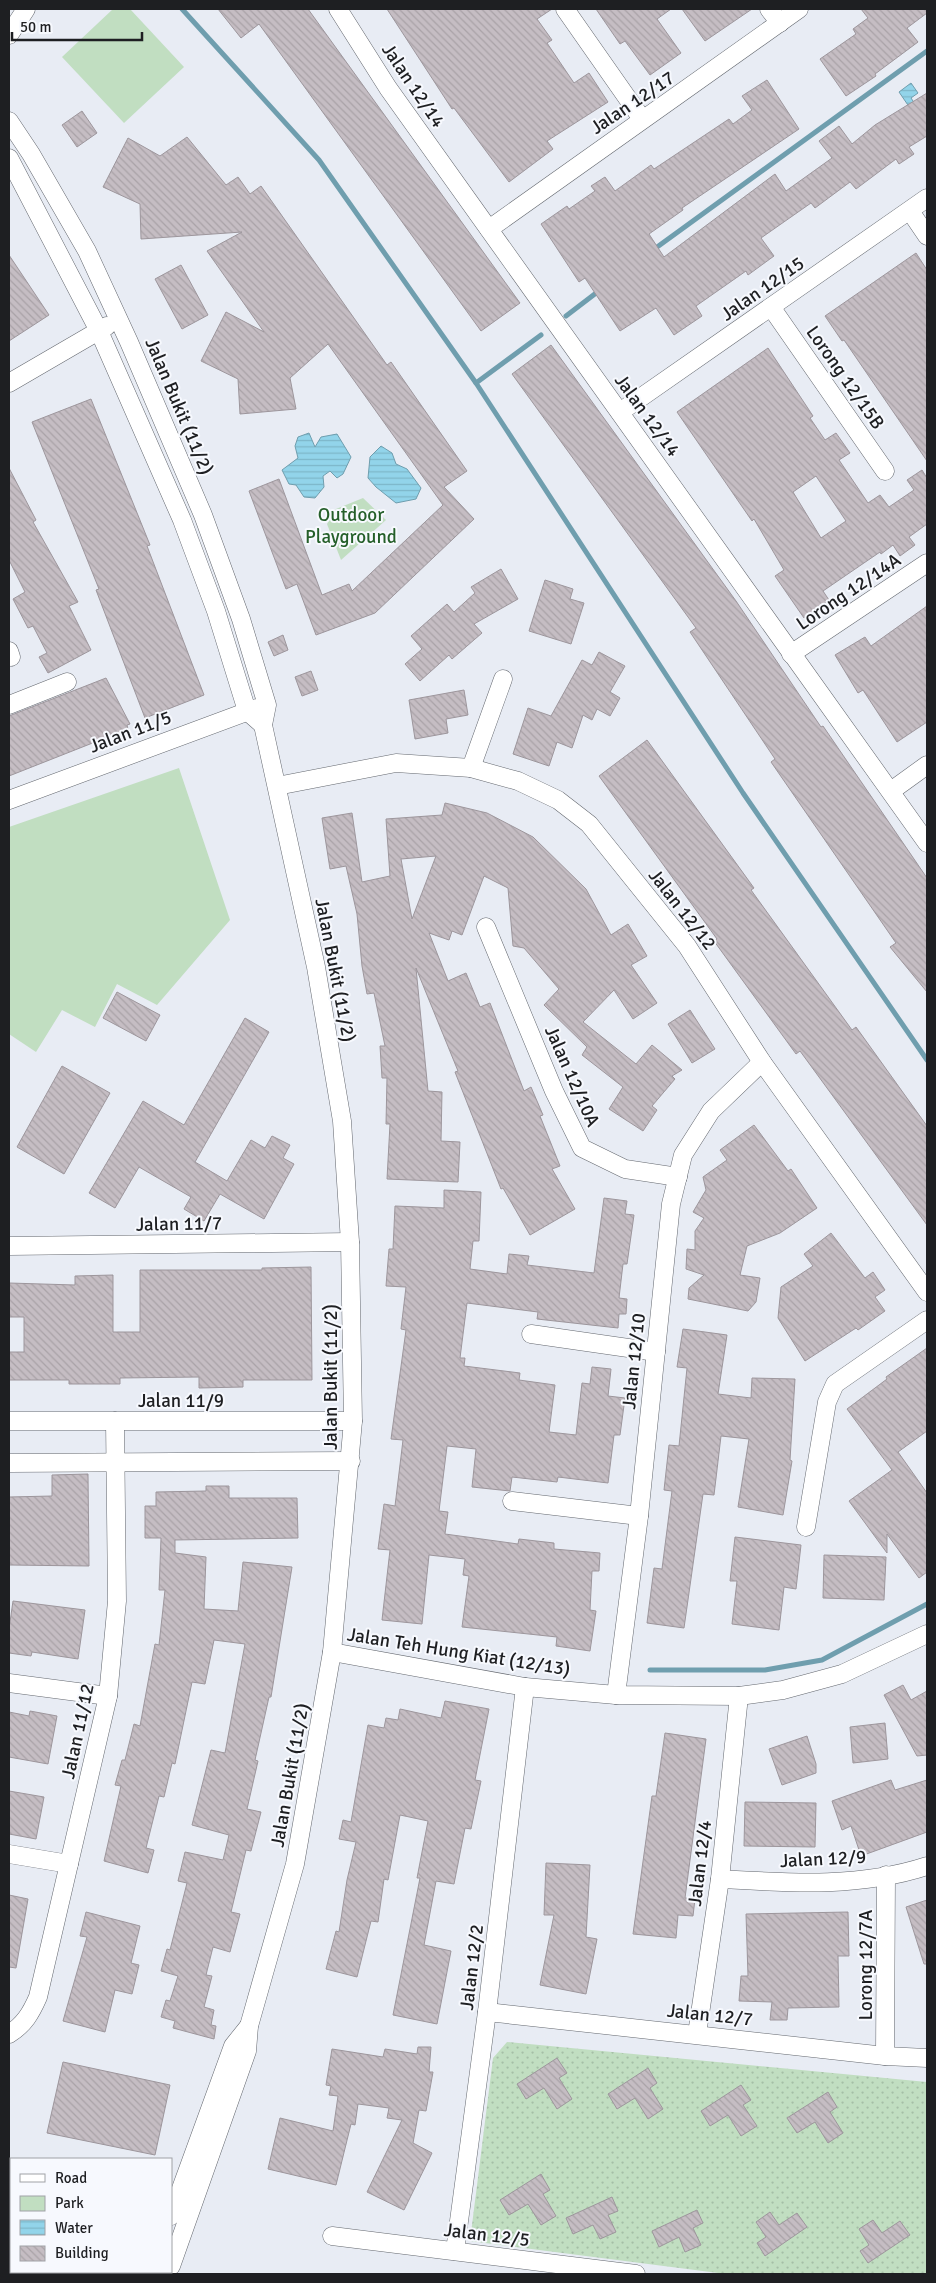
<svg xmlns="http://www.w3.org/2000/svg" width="936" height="2283" font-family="Signika,sans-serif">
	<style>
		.grass { fill: url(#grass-dots) }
		.park { fill: #c1dec1 }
		.water { fill: url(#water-rules); stroke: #6f9eae }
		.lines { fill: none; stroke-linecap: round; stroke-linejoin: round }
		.stream { stroke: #6f9eae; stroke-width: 5 }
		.building { fill: url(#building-back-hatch); stroke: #9d969c; fill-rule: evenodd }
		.minor-casing { stroke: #64686f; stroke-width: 19 }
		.minor { stroke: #fff; stroke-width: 18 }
		.labels { text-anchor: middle; stroke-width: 4; stroke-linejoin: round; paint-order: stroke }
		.street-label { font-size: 19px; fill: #1e1f22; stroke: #f7f9fe }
		.park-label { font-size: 19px; fill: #255f2a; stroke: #f7f9fe }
	</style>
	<defs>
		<pattern id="grass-dots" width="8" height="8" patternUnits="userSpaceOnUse" patternTransform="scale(1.25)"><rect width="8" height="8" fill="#c1dec1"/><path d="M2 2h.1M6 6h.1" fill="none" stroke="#a5bea6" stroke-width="1.8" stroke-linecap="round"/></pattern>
		<pattern id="water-rules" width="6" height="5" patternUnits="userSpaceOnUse" patternTransform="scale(1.25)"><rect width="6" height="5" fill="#92d4ea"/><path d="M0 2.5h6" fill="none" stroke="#7db6c8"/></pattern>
		<pattern id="building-back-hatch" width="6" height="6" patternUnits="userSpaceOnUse" patternTransform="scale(1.25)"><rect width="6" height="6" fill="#c5bdc3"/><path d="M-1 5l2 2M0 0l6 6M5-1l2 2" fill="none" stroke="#a9a2a7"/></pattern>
	</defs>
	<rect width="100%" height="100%" fill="#e8ecf4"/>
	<!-- grass -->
	<polygon class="grass" points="507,2042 927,2082 927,2274 726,2274 470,2241 493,2058"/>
	<!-- park -->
	<g class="park">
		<polygon points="113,9 130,9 184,67 124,123 62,57"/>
		<polygon points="363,498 386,520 341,560 327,524 336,509"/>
		<polygon points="179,768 230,920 157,1005 117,984 95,1027 62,1010 36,1052 9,1034 9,827"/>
	</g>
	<!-- water -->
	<g class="water">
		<polygon points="911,83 918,93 911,98 917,107 912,111 899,92"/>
		<polygon points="309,433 315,447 321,437 337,434 351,457 343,474 337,478 330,471 323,476 324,487 315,498 304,497 296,485 289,484 282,470 298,458 295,446 298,437"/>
		<polygon points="381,446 392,453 396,464 407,469 421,488 416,499 396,503 376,487 368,478 370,457"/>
	</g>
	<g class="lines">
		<!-- stream -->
		<g class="stream">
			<polyline points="182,9 319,160 476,383 743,793 927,1060"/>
			<polyline points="653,250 927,51"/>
			<polyline points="566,316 600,290"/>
			<polyline points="476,383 541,335"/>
			<polyline points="650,1670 765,1670 822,1660 927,1604"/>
		</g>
	</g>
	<!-- building -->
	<g class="building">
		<polygon points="218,9 308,9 520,303 481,331 259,24 241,38"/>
		<polygon points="387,9 552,9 537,19 552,40 547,43 574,83 589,73 608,102 547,141 553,149 509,182 454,108 452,109"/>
		<polygon points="596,9 671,9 657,19 681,53 650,75 625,41 620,44"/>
		<polygon points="682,9 752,9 705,41"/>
		<polygon points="861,9 927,9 927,13 907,28 918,42 875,74 876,76 846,96 820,59 856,34 853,29 868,18"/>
		<polygon points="767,80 799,129 682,208 683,210 649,234 664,257 775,174 786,191 832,158 819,141 839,126 852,144 875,125 927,93 927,136 909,147 914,154 899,164 896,159 856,189 850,182 815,208 811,203 761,238 774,256 748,275 746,271 696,306 702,316 674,335 656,308 620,331 585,278 579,282 541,224 567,206 569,209 595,191 591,186 605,177 615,191 651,165 654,169 729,119 733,124 752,110 742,96"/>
		<polygon points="82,111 97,133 77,147 62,125"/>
		<polygon points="187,137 226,185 238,177 250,194 261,186 387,365 391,362 467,471 444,487 474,519 375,613 316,635 297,584 286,589 249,491 279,479 322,595 349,584 352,591 443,505 328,344 290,378 296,409 240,414 238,379 201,361 226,312 264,332 207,251 242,232 141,239 140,204 103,187 128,138 160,156"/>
		<polygon points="916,253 927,270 927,461 844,340 842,341 825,316"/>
		<polygon points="9,255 49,315 9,341"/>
		<polygon points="181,265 208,315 182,329 155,279"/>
		<polygon points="551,345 736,601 821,727 823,726 927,878 927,992 890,947 896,943 771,762 775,759 690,632 696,628 512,374"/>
		<path d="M768,348L813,416L810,418L825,440L836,433L850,453L839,460L868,503L880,495L889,507L914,490L907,480L922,470L927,478V524L909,537L915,545L900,556L893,545L881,554L880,552L823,591L829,600L804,618L775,576L784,570L754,519L752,521L677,412ZM816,476L846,521L821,538L793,492Z"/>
		<polygon points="91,399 150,545 147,546 204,695 145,718 96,590 99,589 32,422"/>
		<polygon points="9,468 36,520 33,522 78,602 69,606 91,650 48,673 39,657 47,653 33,626 28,628 13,599 25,592 9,560"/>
		<polygon points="501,569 518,599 474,624 482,633 452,659 449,655 420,681 405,664 422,649 411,636 447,604 454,612 475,593 471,587"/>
		<polygon points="545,580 573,589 570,599 584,603 571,644 529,631"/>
		<polygon points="927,606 927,722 897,742 863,690 858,693 835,655 865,637 871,646"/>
		<polygon points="283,635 288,650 274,656 268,642"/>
		<polygon points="599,652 625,666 610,692 620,698 610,716 597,709 592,720 583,715 572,748 557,742 549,766 513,754 528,708 551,716 582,660 592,665"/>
		<polygon points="311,671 318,690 302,696 295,677"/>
		<polygon points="106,678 130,724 127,725 128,729 9,776 9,716"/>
		<polygon points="464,690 468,715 446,719 448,733 415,739 409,700"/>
		<polygon points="647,740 754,888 751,890 852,1030 856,1027 927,1126 927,1225 800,1051 796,1054 714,941 717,939 599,776"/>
		<path d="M445,803L487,813L533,837L586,889L611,935L628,924L647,956L631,965L657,1003L633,1019L614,990L583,1022L636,1064L652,1045L682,1070L672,1076L675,1079L652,1106L657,1110L643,1131L609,1109L623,1087L582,1055L587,1047L544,1005L559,989L524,948L513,946L508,888L484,876L462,935L452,931L449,940L429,933L448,981L466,973L480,1007L490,1003L524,1091L531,1087L543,1115L540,1116L560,1166L552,1169L575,1209L530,1235L503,1188L501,1189L455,1072L458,1071L416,968L428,1091L442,1092L441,1141L460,1142L458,1182L387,1179L390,1124H386L387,1078H382L380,1046H385L374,993L367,994L362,966L357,914L346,866L330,869L322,818L352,813L362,882L390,876L386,819L442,815ZM436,856L412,919L401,859Z"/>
		<polygon points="117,992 160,1015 146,1041 103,1018"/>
		<polygon points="690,1010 715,1049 692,1063 668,1024"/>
		<polygon points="245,1018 269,1032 195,1162 227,1181 251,1140 265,1148 272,1136 290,1145 283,1158 294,1164 264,1219 220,1194 204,1221 184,1209 191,1197 139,1167 115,1208 89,1193 143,1101 184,1125"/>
		<polygon points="62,1066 110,1093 64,1174 17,1147"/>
		<polygon points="754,1125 788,1171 791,1169 817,1208 780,1233 747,1246 740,1275 760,1278 756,1302 748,1311 688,1299 689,1288 704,1275 686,1269 687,1249 695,1250 695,1231 704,1218 693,1212 706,1190 703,1177 727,1160 720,1150"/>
		<polygon points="444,1190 481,1192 479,1241 473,1241 470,1269 507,1274 509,1254 529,1256 527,1265 594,1273 604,1198 627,1201 625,1214 634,1215 627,1264 623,1264 619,1298 627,1299 626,1314 619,1314 618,1328 537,1319 538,1312 467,1303 460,1358 465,1358 464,1366 520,1373 519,1380 555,1385 549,1432 576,1435 582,1383 590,1384 592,1367 611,1369 608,1396 625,1398 620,1435 614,1435 608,1483 558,1477 557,1482 512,1477 510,1491 472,1487 476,1449 447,1446 439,1511 448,1512 445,1534 518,1544 519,1539 554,1543 554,1549 600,1553 599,1571 592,1571 590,1610 596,1611 590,1651 556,1646 557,1637 462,1627 469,1576 463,1575 465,1559 429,1555 422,1624 382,1620 390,1550 378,1549 384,1504 395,1506 403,1440 391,1439 406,1330 401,1329 406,1287 386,1286 389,1249 393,1249 395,1206 444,1208"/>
		<polygon points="831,1233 865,1278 873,1272 885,1290 875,1297 885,1311 858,1330 856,1328 805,1361 778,1318 781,1287 813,1266 804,1254"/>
		<polygon points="311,1267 312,1380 243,1380 243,1387 199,1388 199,1377 120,1378 120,1384 69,1384 69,1380 9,1380 9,1352 24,1352 24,1317 9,1317 9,1283 75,1285 75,1276 113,1275 113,1332 140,1332 140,1270 262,1270 262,1268"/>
		<polygon points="683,1329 727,1335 718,1394 751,1398 752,1378 795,1379 790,1460 792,1461 783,1515 738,1507 749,1439 721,1436 714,1495 703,1494 684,1628 647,1623 654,1568 662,1569 672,1491 664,1490 669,1445 679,1446 687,1368 677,1367"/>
		<polygon points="927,1348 927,1431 898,1452 927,1493 927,1572 919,1578 887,1534 887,1553 849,1501 892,1470 847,1409 887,1379 886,1377"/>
		<polygon points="88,1474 89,1566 9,1565 9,1497 52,1496 52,1475"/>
		<polygon points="206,1486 229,1486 229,1498 297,1498 298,1538 175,1540 175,1553 206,1557 204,1609 238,1611 243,1562 292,1567 271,1697 269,1697 255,1760 258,1761 247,1809 261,1812 251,1851 246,1850 231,1912 240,1914 230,1952 213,1947 206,1975 212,1976 204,2007 214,2010 211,2025 216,2026 214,2039 173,2028 175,2021 161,2017 166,2000 170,2001 178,1976 161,1971 167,1949 170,1950 187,1883 178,1881 185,1852 223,1860 229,1835 192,1825 211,1750 225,1753 245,1644 214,1640 205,1684 192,1682 175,1764 172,1763 164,1797 159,1796 146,1848 154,1850 148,1873 104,1861 121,1786 115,1785 122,1760 125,1760 134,1724 140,1726 155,1644 159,1645 165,1590 159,1590 161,1538 145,1538 145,1506 156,1506 156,1492 206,1491"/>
		<polygon points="735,1537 801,1545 796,1589 784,1587 779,1630 732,1624 737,1581 730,1581"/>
		<polygon points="824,1555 886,1557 884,1600 823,1598"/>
		<polygon points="13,1601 85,1610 78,1659 32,1652 31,1656 9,1653 9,1629"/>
		<polygon points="903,1685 911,1700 927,1691 927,1755 917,1756 884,1695"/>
		<polygon points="445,1701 489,1709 475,1780 481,1781 471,1829 465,1828 454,1884 436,1881 424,1945 451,1951 437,2024 393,2015 420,1878 417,1878 428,1821 400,1815 388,1880 384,1879 378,1922 371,1921 357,1977 326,1969 336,1931 339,1932 347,1880 356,1842 339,1839 343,1820 351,1822 368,1725 384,1728 386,1718 398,1720 400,1709 441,1718"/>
		<polygon points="30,1711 57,1716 48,1764 9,1757 9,1712 29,1716"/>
		<polygon points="885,1723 888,1759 853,1763 850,1727"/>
		<polygon points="665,1733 706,1739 685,1898 695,1899 693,1916 678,1915 676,1938 633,1934 652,1796 656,1796"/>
		<polygon points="807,1736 816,1764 816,1773 782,1785 769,1749"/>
		<polygon points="891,1780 895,1790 927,1780 927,1832 861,1856 851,1826 842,1830 832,1801"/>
		<polygon points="9,1791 44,1797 36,1839 9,1834"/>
		<polygon points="745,1802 816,1803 815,1847 744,1846"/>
		<polygon points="546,1863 590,1865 586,1937 597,1939 586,1994 540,1985 554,1915 544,1915"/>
		<polygon points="9,1895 28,1899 16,1968 9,1967"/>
		<polygon points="927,1900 927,1964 924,1964 906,1907"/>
		<polygon points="86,1912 140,1926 131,1963 139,1965 132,1994 115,1990 105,2032 63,2021 87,1937 80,1936"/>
		<polygon points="848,1912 849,1956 838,1956 839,2007 788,2008 787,2020 770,2020 772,2002 739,2001 741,1976 748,1976 746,1914"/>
		<polygon points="418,2047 431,2047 429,2072 433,2072 426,2111 419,2110 413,2143 432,2153 404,2210 367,2192 402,2120 387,2118 389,2108 358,2104 355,2125 351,2124 336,2185 268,2169 280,2118 333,2131 338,2096 329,2095 331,2086 326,2085 332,2049 383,2057 385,2049 417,2054"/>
		<polygon points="557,2058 567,2073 559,2078 572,2099 557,2109 544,2088 526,2099 517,2084"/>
		<polygon points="63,2062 170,2085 155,2155 47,2133"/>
		<polygon points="648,2068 657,2083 650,2088 663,2109 648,2119 635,2098 617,2109 608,2094"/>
		<polygon points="741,2085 751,2100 743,2105 757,2126 741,2136 728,2115 710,2126 701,2111"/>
		<polygon points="828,2092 837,2107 830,2112 843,2133 828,2143 815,2122 797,2133 787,2118"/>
		<polygon points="541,2174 550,2190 543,2194 556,2216 541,2225 528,2204 509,2215 500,2200"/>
		<polygon points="612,2197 618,2211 608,2215 616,2232 600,2239 593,2225 573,2234 566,2218"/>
		<polygon points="697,2210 703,2223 693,2228 701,2245 685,2252 679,2237 659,2247 652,2231"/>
		<polygon points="770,2212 779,2225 797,2213 807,2227 765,2256 757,2243 766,2237 756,2222"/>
		<polygon points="873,2220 882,2233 900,2221 910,2235 868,2263 860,2251 869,2245 859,2229"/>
	</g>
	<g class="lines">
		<!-- minor casing -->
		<g class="minor-casing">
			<g id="minor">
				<polyline points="338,9 388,88 927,843"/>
				<polyline points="565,9 642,119"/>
				<polyline points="769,9 780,23"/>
				<polyline points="9,35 26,9"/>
				<polyline points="9,121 31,154 87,251 129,342 203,515 241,619 267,705 263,725 316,967 342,1121 350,1242 353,1421 332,1652 295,1864 249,2026 247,2051 171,2266"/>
				<polyline points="9,158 99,331 182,520 216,611 247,711 263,725"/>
				<polyline points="910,211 927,236"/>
				<polyline points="489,229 799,9"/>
				<polyline points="771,307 885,471"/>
				<polyline points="9,383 107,326"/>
				<polyline points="620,412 927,198"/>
				<polyline points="9,651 11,657"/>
				<polyline points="791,654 927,563"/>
				<polyline points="9,705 67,682"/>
				<polyline points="471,768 503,679"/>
				<polyline points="277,786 396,763 471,768 518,781 558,800 589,824 687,946 762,1062 927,1292"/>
				<polyline points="891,791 927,765"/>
				<polyline points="9,800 257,708"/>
				<polyline points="486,927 554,1091 582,1148 625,1169 678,1177"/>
				<polyline points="9,1246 350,1242"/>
				<polyline points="531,1334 656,1352"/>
				<polyline points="9,1421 353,1421"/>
				<polyline points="9,1463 351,1461"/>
				<polyline points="512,1501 639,1516"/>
				<polyline points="806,1527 827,1402 835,1384 927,1320"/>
				<polyline points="332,1652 525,1687 616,1695 739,1696 783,1690 842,1674 927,1634"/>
				<polyline points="9,1683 108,1696"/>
				<polyline points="616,1695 639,1516 671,1204 683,1155 711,1111 762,1062"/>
				<polyline points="9,1854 69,1864"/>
				<path d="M720,1879C789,1883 860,1888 927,1866"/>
				<polyline points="487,2012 885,2056 927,2058"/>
				<path d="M9,2034C24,2025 31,2013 38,1997L108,1696L117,1601L115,1421"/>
				<polyline points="697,2034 720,1879 739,1696"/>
				<polyline points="885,2056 886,1875"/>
				<polyline points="171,2216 233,2046 249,2026"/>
				<polyline points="332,2236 636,2274"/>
				<polyline points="455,2251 487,2012 525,1687"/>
				<polyline points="150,2274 151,2272"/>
			</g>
		</g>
		<!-- minor -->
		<use href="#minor" class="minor"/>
	</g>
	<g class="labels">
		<!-- street labels -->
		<g class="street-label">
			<text transform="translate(414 85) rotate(56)" y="7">Jalan 12/14</text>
			<text transform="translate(632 102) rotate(-34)" y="7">Jalan 12/17</text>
			<text transform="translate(762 288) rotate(-35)" y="7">Jalan 12/15</text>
			<text transform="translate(846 377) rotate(55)" y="7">Lorong 12/15B</text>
			<text transform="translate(180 406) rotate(67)" y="7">Jalan Bukit (11/2)</text>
			<text transform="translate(648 415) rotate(54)" y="7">Jalan 12/14</text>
			<text transform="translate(848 591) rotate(-34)" y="7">Lorong 12/14A</text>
			<text transform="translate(130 731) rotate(-21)" y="7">Jalan 11/5</text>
			<text transform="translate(683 909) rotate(52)" y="7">Jalan 12/12</text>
			<text transform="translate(336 970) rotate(79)" y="7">Jalan Bukit (11/2)</text>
			<text transform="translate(573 1076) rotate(66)" y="7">Jalan 12/10A</text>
			<text transform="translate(179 1223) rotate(-1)" y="7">Jalan 11/7</text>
			<text transform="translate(633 1361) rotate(-84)" y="7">Jalan 12/10</text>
			<text transform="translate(330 1377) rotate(-90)" y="7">Jalan Bukit (11/2)</text>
			<text x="181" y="1407">Jalan 11/9</text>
			<text transform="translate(459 1651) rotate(9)" y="7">Jalan Teh Hung Kiat (12/13)</text>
			<text transform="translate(77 1731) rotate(-78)" y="7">Jalan 11/12</text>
			<text transform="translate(289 1775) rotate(-80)" y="7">Jalan Bukit (11/2)</text>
			<text transform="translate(823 1858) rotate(-3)" y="7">Jalan 12/9</text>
			<text transform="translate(699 1863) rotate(-83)" y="7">Jalan 12/4</text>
			<text transform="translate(865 1965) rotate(-90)" y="7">Lorong 12/7A</text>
			<text transform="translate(471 1967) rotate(-83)" y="7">Jalan 12/2</text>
			<text transform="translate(710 2014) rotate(6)" y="7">Jalan 12/7</text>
			<text transform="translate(487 2234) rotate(7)" y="7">Jalan 12/5</text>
		</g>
		<!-- park labels -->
		<g class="park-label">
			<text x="351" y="521">Outdoor<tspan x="351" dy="22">Playground</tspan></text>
		</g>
	</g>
	<!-- border -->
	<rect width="936" height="2283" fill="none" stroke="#1e1f22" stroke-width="20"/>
	<!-- legend -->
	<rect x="10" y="2158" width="162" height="115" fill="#f7f9fe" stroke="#a0a2a6"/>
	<rect x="20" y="2174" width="25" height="8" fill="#ffffff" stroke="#a0a2a6"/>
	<text x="55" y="2183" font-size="15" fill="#1e1f22">Road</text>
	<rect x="20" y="2196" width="25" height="15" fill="#c1dec1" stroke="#a0a2a6"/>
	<text x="55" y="2208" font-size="15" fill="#1e1f22">Park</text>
	<rect x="20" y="2220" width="25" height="15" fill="url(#water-rules)" stroke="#a0a2a6"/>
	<text x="55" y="2233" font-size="15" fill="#1e1f22">Water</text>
	<rect x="20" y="2246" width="25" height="15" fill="url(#building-back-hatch)" stroke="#a0a2a6"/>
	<text x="55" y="2258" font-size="15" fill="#1e1f22">Building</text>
	<!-- scale -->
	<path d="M12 32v8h130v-8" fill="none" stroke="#1e1f22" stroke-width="2.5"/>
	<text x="20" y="32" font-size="15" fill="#1e1f22" stroke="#f7f9fe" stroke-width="4" paint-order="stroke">50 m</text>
</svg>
